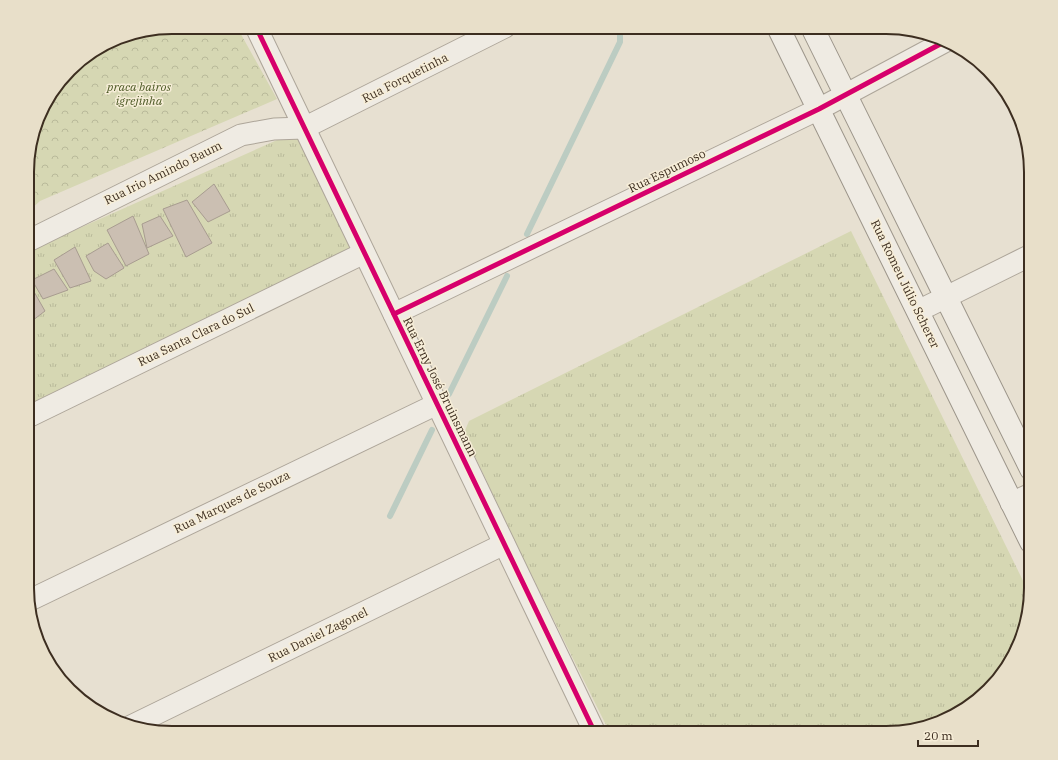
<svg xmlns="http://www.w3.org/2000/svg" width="1058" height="760" font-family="'IBM Plex Serif',serif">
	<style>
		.forest { fill: url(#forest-crowns) }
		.park { fill: url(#park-tufts) }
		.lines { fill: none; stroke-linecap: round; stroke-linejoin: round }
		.stream { stroke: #bcccc2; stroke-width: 6 }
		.building { fill: #cbbfb2; stroke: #a89c90 }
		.street-casing { stroke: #ada599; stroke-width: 23 }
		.secondary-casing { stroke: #9c958a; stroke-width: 24 }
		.street { stroke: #efebe3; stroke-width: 21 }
		.secondary { stroke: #efebe3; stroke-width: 22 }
		.cycleway-casing { stroke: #f7eed8; stroke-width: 8 }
		.cycleway { stroke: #d6006c; stroke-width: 5 }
		.labels { text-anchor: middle; stroke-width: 3; stroke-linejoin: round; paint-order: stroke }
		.street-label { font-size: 12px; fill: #3d2e20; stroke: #f7eed8 }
		.park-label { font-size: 12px; font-style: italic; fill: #4d5a26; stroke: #f7eed8 }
		.rim { fill: none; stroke: #3d2e20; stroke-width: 2 }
	</style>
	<defs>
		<pattern id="forest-crowns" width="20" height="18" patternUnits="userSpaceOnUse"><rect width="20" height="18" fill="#d6d7b3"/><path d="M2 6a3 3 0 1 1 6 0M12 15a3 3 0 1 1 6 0" fill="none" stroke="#b9b99a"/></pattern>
		<pattern id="park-tufts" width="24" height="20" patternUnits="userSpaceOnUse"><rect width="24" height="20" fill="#d6d7b3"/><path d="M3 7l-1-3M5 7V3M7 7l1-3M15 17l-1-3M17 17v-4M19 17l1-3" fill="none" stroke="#b9b99a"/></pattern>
	</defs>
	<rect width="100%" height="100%" fill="#e7e0d1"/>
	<!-- forest -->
	<polygon class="forest" points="172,27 237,27 277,99 40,201 28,212 28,154 42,108 76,63 117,38"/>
	<!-- park -->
	<g class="park">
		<polygon points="304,128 364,253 28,417 28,251"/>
		<polygon points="851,231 1031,597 1023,635 1001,676 950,718 886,733 610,733 521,554 464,433 469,421"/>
	</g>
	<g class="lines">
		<!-- stream -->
		<g class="stream">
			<polyline points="527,234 620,42 620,27"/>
			<polyline points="449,394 507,276"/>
			<polyline points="390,516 432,430"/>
		</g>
	</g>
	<!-- building -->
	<g class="building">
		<polygon points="214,184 230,211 208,222 192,202"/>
		<polygon points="187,200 212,243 186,257 163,209"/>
		<polygon points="133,216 149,254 126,266 107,230"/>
		<polygon points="160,216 173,236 147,248 142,224"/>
		<polygon points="108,243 124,268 106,279 94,271 86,256"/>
		<polygon points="75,247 91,281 70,288 54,260"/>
		<polygon points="54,269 68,290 43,299 32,280"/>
		<polygon points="29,283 45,311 28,324 28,284"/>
	</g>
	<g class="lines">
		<!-- street casing -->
		<g class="street-casing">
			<g id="street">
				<polyline points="256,27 595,733"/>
				<polyline points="28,241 241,135 274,129 304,128 505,27"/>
				<polyline points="918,311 1031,255"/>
				<polyline points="394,314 819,109 946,41"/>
				<polyline points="28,417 364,253"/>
				<polyline points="1011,503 1031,494"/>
				<polyline points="28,601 437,404"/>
				<polyline points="131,726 504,544"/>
			</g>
		</g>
		<!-- secondary casing -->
		<g class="secondary-casing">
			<g id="secondary">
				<polyline points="778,27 1031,542"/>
				<polyline points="812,27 1031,469"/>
			</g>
		</g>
		<!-- street -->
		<use href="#street" class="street"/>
		<!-- secondary -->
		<use href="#secondary" class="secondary"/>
		<!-- cycleway casing -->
		<g class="cycleway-casing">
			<g id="cycleway">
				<polyline points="256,27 595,733"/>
				<polyline points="394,314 819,109 946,41"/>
			</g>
		</g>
		<!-- cycleway -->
		<use href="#cycleway" class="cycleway"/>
	</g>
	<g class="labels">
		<!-- street labels -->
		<g class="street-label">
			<text transform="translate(405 78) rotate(-27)" y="4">Rua Forquetinha</text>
			<text transform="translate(667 171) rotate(-26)" y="4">Rua Espumoso</text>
			<text transform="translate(163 173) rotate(-26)" y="4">Rua Irio Amindo Baum</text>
			<text transform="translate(905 284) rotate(64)" y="4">Rua Romeu Júlio Scherer</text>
			<text transform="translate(196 335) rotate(-26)" y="4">Rua Santa Clara do Sul</text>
			<text transform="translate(440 387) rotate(64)" y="4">Rua Erny José Bruinsmann</text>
			<text transform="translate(232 502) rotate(-26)" y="4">Rua Marques de Souza</text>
			<text transform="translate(318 635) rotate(-26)" y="4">Rua Daniel Zagonel</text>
		</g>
		<!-- park labels -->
		<g class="park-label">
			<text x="139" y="91">praca bairos<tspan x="139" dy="14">igrejinha</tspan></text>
		</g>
	</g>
	<!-- crop -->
	<path d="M0 0H1058V760H0ZM172 34H886A138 138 0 0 1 1024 172V588A138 138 0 0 1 886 726H172A138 138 0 0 1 34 588V172A138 138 0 0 1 172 34Z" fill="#e8dfc9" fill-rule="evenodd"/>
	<path class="rim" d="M172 34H886A138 138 0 0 1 1024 172V588A138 138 0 0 1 886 726H172A138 138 0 0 1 34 588V172A138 138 0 0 1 172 34Z"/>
	<!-- scale -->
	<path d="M918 740v6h60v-6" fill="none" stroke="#3d2e20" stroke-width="2"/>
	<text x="924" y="740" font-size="12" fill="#3d2e20" stroke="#f7eed8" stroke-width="3" paint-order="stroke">20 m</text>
</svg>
